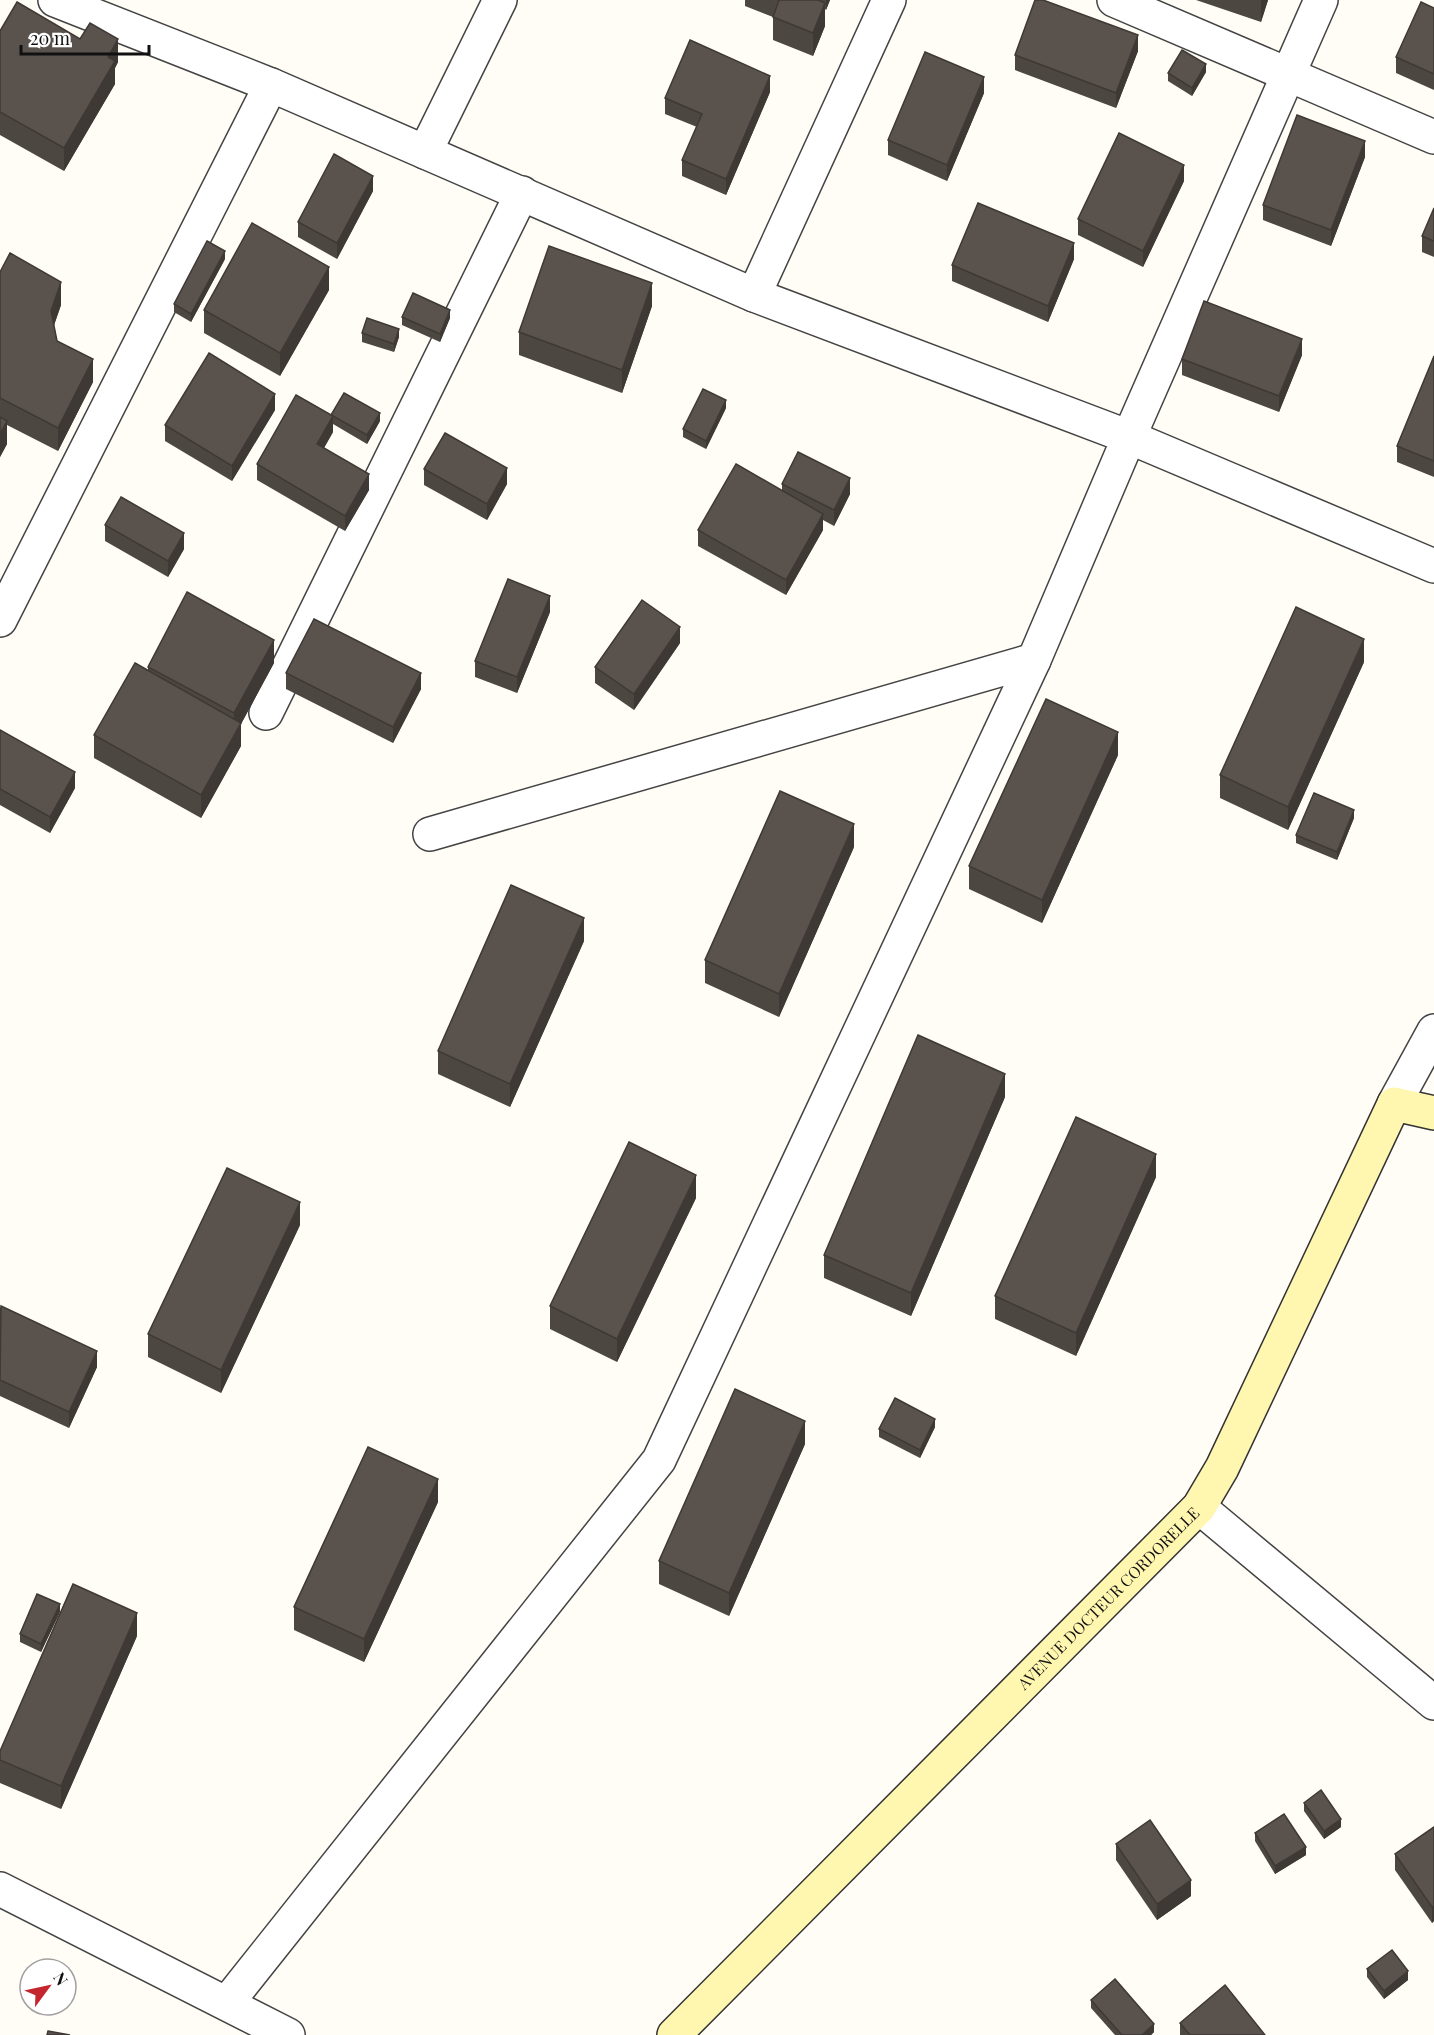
<svg xmlns="http://www.w3.org/2000/svg" width="1434" height="2035" font-family="'Playfair Display',serif">
	<style>
		.lines { fill: none; stroke-linecap: round; stroke-linejoin: round }
		.street-casing { stroke: #444; stroke-width: 36 }
		.secondary-casing { stroke: #333; stroke-width: 36 }
		.street { stroke: #fff; stroke-width: 33 }
		.secondary { stroke: #fff6b0; stroke-width: 33 }
		.wall { fill: #4d4742 }
		.shaded-wall { fill: #3f3936 }
		.building { fill: #5a524d; stroke: #3f3936; stroke-width: 1.5 }
		.labels { text-anchor: middle; stroke-width: 6; stroke-linejoin: round; paint-order: stroke }
		.street-label { font-size: 16px; fill: #111; stroke: #fff }
	</style>
	<rect width="100%" height="100%" fill="#fffdf5"/>
	<g class="lines">
		<!-- street casing -->
		<g class="street-casing">
			<g id="street">
				<polyline points="55,0 271,85 754,295 1129,437 1434,566"/>
				<polyline points="1114,0 1434,137"/>
				<polyline points="425,152 500,0"/>
				<polyline points="754,295 889,0"/>
				<polyline points="0,620 271,85"/>
				<polyline points="266,713 522,193"/>
				<polyline points="430,834 1034,660"/>
				<polyline points="1394,1104 1434,1031"/>
				<polyline points="1199,1507 1434,1703"/>
				<polyline points="0,1889 288,2035"/>
				<polyline points="227,2003 659,1460 1034,660 1129,437 1321,0"/>
			</g>
		</g>
		<!-- secondary casing -->
		<g class="secondary-casing">
			<g id="secondary">
				<path id="s1" d="M674,2035L1199,1507L1222,1468L1394,1104L1434,1113"/>
			</g>
		</g>
		<!-- street -->
		<use href="#street" class="street"/>
		<!-- secondary -->
		<use href="#secondary" class="secondary"/>
	</g>
	<!-- wall -->
	<g class="wall">
		<polygon points="745,0 830,0 826,10 825,9 825,26 813,56 773,40 773,17 745,6"/>
		<polygon points="1196,0 1268,0 1261,22"/>
		<polygon points="1434,8 1434,90 1396,73 1396,57"/>
		<polygon points="0,31 118,62 115,68 115,84 64,171 0,135"/>
		<polygon points="1138,51 1116,108 1015,70 1015,55"/>
		<polygon points="1206,72 1192,96 1168,81 1168,73"/>
		<polygon points="770,92 726,195 682,176 682,160 697,127 665,114 665,98"/>
		<polygon points="984,93 947,181 888,155 888,140"/>
		<polygon points="1365,157 1331,246 1263,220 1263,205"/>
		<polygon points="1184,181 1143,267 1078,235 1078,219"/>
		<polygon points="373,191 337,259 298,237 298,222"/>
		<polygon points="1434,208 1434,257 1422,252 1422,236"/>
		<polygon points="225,259 191,322 174,312 174,304"/>
		<polygon points="1074,259 1048,322 952,281 952,265"/>
		<polygon points="0,272 61,305 54,325 57,341 93,382 58,451 7,425 7,444 0,457"/>
		<polygon points="329,290 280,376 204,333 204,310"/>
		<polygon points="652,306 622,393 519,355 519,332"/>
		<polygon points="402,317 450,318 440,342 402,325"/>
		<polygon points="362,333 399,337 394,352 362,342"/>
		<polygon points="1302,355 1279,412 1182,375 1182,359"/>
		<polygon points="1434,356 1434,477 1397,462 1397,446"/>
		<polygon points="726,408 706,449 683,437 683,429"/>
		<polygon points="275,410 232,481 165,441 165,425"/>
		<polygon points="331,415 380,421 367,444 333,424 333,432 324,448 369,490 345,531 257,480 257,464"/>
		<polygon points="424,469 507,484 487,520 424,485"/>
		<polygon points="782,484 850,494 834,526 823,520 823,530 786,595 698,546 698,530 782,490"/>
		<polygon points="105,525 184,549 168,577 105,541"/>
		<polygon points="550,612 517,693 475,677 475,661"/>
		<polygon points="680,643 634,710 595,683 595,667"/>
		<polygon points="1364,662 1288,830 1220,798 1220,775"/>
		<polygon points="274,663 241,724 241,746 201,818 94,758 94,735 148,670 148,667"/>
		<polygon points="286,673 421,689 393,743 286,689"/>
		<polygon points="0,730 75,788 50,833 0,805"/>
		<polygon points="1118,755 1042,923 969,889 969,866"/>
		<polygon points="1354,818 1337,860 1296,843 1296,835"/>
		<polygon points="854,847 779,1017 705,983 705,960"/>
		<polygon points="584,941 510,1107 438,1074 438,1051"/>
		<polygon points="1005,1097 911,1316 824,1278 824,1255"/>
		<polygon points="1156,1177 1076,1356 995,1319 995,1296"/>
		<polygon points="696,1198 617,1362 550,1329 550,1306"/>
		<polygon points="300,1225 221,1393 148,1357 148,1334"/>
		<polygon points="0,1307 97,1367 69,1428 0,1396"/>
		<polygon points="935,1427 920,1458 879,1437 879,1429"/>
		<polygon points="805,1444 729,1616 659,1584 659,1561"/>
		<polygon points="438,1502 364,1662 294,1630 294,1607"/>
		<polygon points="60,1612 41,1652 20,1642 20,1634"/>
		<polygon points="137,1636 61,1809 0,1783 0,1751"/>
		<polygon points="1304,1803 1341,1827 1324,1839 1304,1811"/>
		<polygon points="1434,1827 1434,1921 1432,1923 1395,1870 1395,1854"/>
		<polygon points="1255,1833 1306,1855 1275,1874 1255,1841"/>
		<polygon points="1116,1844 1191,1896 1157,1920 1116,1860"/>
		<polygon points="1367,1969 1408,1980 1384,1999 1367,1977"/>
		<polygon points="1091,2000 1154,2032 1151,2035 1115,2035 1091,2008"/>
		<polygon points="1180,2023 1265,2035 1180,2035"/>
	</g>
	<!-- shaded-wall -->
	<g class="shaded-wall">
		<polygon points="826,0 830,0 826,10"/>
		<polygon points="1261,0 1268,0 1261,22"/>
		<polygon points="825,3 825,26 813,56 813,33"/>
		<polygon points="1138,35 1138,51 1116,108 1116,93"/>
		<polygon points="118,39 118,62 115,68 115,84 64,171 64,148 108,57"/>
		<polygon points="1206,64 1206,72 1192,96 1192,88"/>
		<polygon points="770,76 770,92 726,195 726,179"/>
		<polygon points="984,77 984,93 947,181 947,165"/>
		<polygon points="1365,141 1365,157 1331,246 1331,230"/>
		<polygon points="1184,165 1184,181 1143,267 1143,251"/>
		<polygon points="373,176 373,191 337,259 337,243"/>
		<polygon points="1074,243 1074,259 1048,322 1048,306"/>
		<polygon points="225,251 225,259 191,322 191,314"/>
		<polygon points="329,267 329,290 280,376 280,353"/>
		<polygon points="61,282 61,305 51,334 51,311"/>
		<polygon points="652,283 652,306 622,393 622,370"/>
		<polygon points="450,310 450,318 440,342 440,334"/>
		<polygon points="399,329 399,337 394,352 394,344"/>
		<polygon points="1302,339 1302,355 1279,412 1279,396"/>
		<polygon points="93,359 93,382 58,451 58,428"/>
		<polygon points="275,394 275,410 232,481 232,466"/>
		<polygon points="726,400 726,408 706,449 706,441"/>
		<polygon points="380,413 380,421 367,444 367,435"/>
		<polygon points="333,416 333,432 317,460 317,444"/>
		<polygon points="7,421 7,444 0,457 0,434"/>
		<polygon points="507,468 507,484 487,520 487,504"/>
		<polygon points="369,474 369,490 345,531 345,516"/>
		<polygon points="850,478 850,494 834,526 834,510"/>
		<polygon points="823,514 823,530 786,595 786,580"/>
		<polygon points="184,533 184,549 168,577 168,561"/>
		<polygon points="550,596 550,612 517,693 517,677"/>
		<polygon points="680,627 680,643 634,710 634,694"/>
		<polygon points="1364,639 1364,662 1288,830 1288,807"/>
		<polygon points="274,640 274,663 241,724 241,746 201,818 201,795 234,735 234,713"/>
		<polygon points="421,673 421,689 393,743 393,727"/>
		<polygon points="1118,732 1118,755 1042,923 1042,900"/>
		<polygon points="75,772 75,788 50,833 50,817"/>
		<polygon points="1354,810 1354,818 1337,860 1337,852"/>
		<polygon points="854,824 854,847 779,1017 779,994"/>
		<polygon points="584,918 584,941 510,1107 510,1084"/>
		<polygon points="1005,1074 1005,1097 911,1316 911,1293"/>
		<polygon points="1156,1154 1156,1177 1076,1356 1076,1333"/>
		<polygon points="696,1175 696,1198 617,1362 617,1339"/>
		<polygon points="300,1202 300,1225 221,1393 221,1370"/>
		<polygon points="97,1351 97,1367 69,1428 69,1412"/>
		<polygon points="935,1419 935,1427 920,1458 920,1450"/>
		<polygon points="805,1421 805,1444 729,1616 729,1593"/>
		<polygon points="438,1479 438,1502 364,1662 364,1639"/>
		<polygon points="60,1604 60,1612 41,1652 41,1644"/>
		<polygon points="137,1613 137,1636 61,1809 61,1786"/>
		<polygon points="1341,1819 1341,1827 1324,1839 1324,1831"/>
		<polygon points="1306,1847 1306,1855 1275,1874 1275,1866"/>
		<polygon points="1191,1880 1191,1896 1157,1920 1157,1904"/>
		<polygon points="1434,1906 1434,1921 1432,1923 1432,1907"/>
		<polygon points="1408,1971 1408,1980 1384,1999 1384,1991"/>
		<polygon points="1154,2024 1154,2032 1151,2035 1142,2035"/>
	</g>
	<!-- building -->
	<g class="building">
		<polygon points="779,0 818,0 825,3 813,33 773,17"/>
		<polygon points="1035,0 1043,0 1138,35 1116,93 1015,55"/>
		<polygon points="17,2 80,39 90,23 118,39 108,57 115,61 64,148 0,112 0,31"/>
		<polygon points="1421,2 1434,8 1434,74 1396,57"/>
		<polygon points="690,40 770,76 726,179 682,160 702,114 665,98"/>
		<polygon points="1182,50 1206,64 1192,88 1168,73"/>
		<polygon points="925,52 984,77 947,165 888,140"/>
		<polygon points="1297,115 1365,141 1331,230 1263,205"/>
		<polygon points="1119,133 1184,165 1143,251 1078,219"/>
		<polygon points="334,154 373,176 337,243 298,222"/>
		<polygon points="978,203 1074,243 1048,306 952,265"/>
		<polygon points="1434,208 1434,241 1422,236"/>
		<polygon points="252,223 329,267 280,353 204,310"/>
		<polygon points="207,241 225,251 191,314 174,304"/>
		<polygon points="549,246 652,283 622,370 519,332"/>
		<polygon points="10,253 61,282 51,311 57,341 93,359 58,428 0,398 0,272"/>
		<polygon points="413,293 450,310 440,334 402,317"/>
		<polygon points="1204,301 1302,339 1279,396 1182,359"/>
		<polygon points="367,318 399,329 394,344 362,333"/>
		<polygon points="209,353 275,394 232,466 165,425"/>
		<polygon points="1434,356 1434,461 1397,446"/>
		<polygon points="703,389 726,400 706,441 683,429"/>
		<polygon points="344,393 380,413 367,435 331,415"/>
		<polygon points="296,395 333,416 317,444 369,474 345,516 257,464"/>
		<polygon points="0,417 7,421 0,434"/>
		<polygon points="445,433 507,468 487,504 424,469"/>
		<polygon points="798,452 850,478 834,510 782,484"/>
		<polygon points="736,464 823,514 786,580 698,530"/>
		<polygon points="121,497 184,533 168,561 105,525"/>
		<polygon points="508,579 550,596 517,677 475,661"/>
		<polygon points="187,592 274,640 234,713 148,667"/>
		<polygon points="642,600 680,627 634,694 595,667"/>
		<polygon points="1296,607 1364,639 1288,807 1220,775"/>
		<polygon points="314,619 421,673 393,727 286,673"/>
		<polygon points="135,663 241,723 201,795 94,735"/>
		<polygon points="1046,699 1118,732 1042,900 969,866"/>
		<polygon points="0,730 75,772 50,817 0,789"/>
		<polygon points="780,791 854,824 779,994 705,960"/>
		<polygon points="1314,793 1354,810 1337,852 1296,835"/>
		<polygon points="511,885 584,918 510,1084 438,1051"/>
		<polygon points="918,1035 1005,1074 911,1293 824,1255"/>
		<polygon points="1076,1117 1156,1154 1076,1333 995,1296"/>
		<polygon points="629,1142 696,1175 617,1339 550,1306"/>
		<polygon points="227,1168 300,1202 221,1370 148,1334"/>
		<polygon points="1,1306 97,1351 69,1412 0,1380"/>
		<polygon points="735,1389 805,1421 729,1593 659,1561"/>
		<polygon points="895,1398 935,1419 920,1450 879,1429"/>
		<polygon points="368,1447 438,1479 364,1639 294,1607"/>
		<polygon points="73,1584 137,1613 61,1786 0,1760 0,1751"/>
		<polygon points="37,1594 60,1604 41,1644 20,1634"/>
		<polygon points="1321,1790 1341,1819 1324,1831 1304,1803"/>
		<polygon points="1284,1814 1306,1847 1275,1866 1255,1833"/>
		<polygon points="1150,1820 1191,1880 1157,1904 1116,1844"/>
		<polygon points="1434,1827 1434,1906 1432,1907 1395,1854"/>
		<polygon points="1392,1950 1408,1971 1384,1991 1367,1969"/>
		<polygon points="1115,1979 1154,2024 1142,2035 1122,2035 1091,2000"/>
		<polygon points="1225,1985 1265,2035 1190,2035 1180,2023"/>
		<polygon points="48,2031 70,2035 47,2035"/>
	</g>
	<g class="labels">
		<!-- street labels -->
		<g class="street-label">
			<text dy="6" stroke="none"><textPath href="#s1" startOffset="616">AVENUE DOCTEUR CORDORELLE</textPath></text>
		</g>
	</g>
	<!-- north arrow -->
	<g transform="translate(48 1987) rotate(57)"><circle r="28" fill="#ffffff" stroke="#a0a0a0" stroke-width="1.5"/>
	<path d="M0-4.5L10 22L0 15L-10 22Z" fill="#c4262e"/>
	<text y="-9" font-size="16" font-weight="bold" text-anchor="middle" fill="#111111">N</text>
	</g>
	<!-- scale -->
	<path d="M21 45v9h128v-9" fill="none" stroke="#111111" stroke-width="3"/>
	<text x="30" y="45" font-size="18" fill="#111111" stroke="#ffffff" stroke-width="4.5" paint-order="stroke">20 m</text>
</svg>
